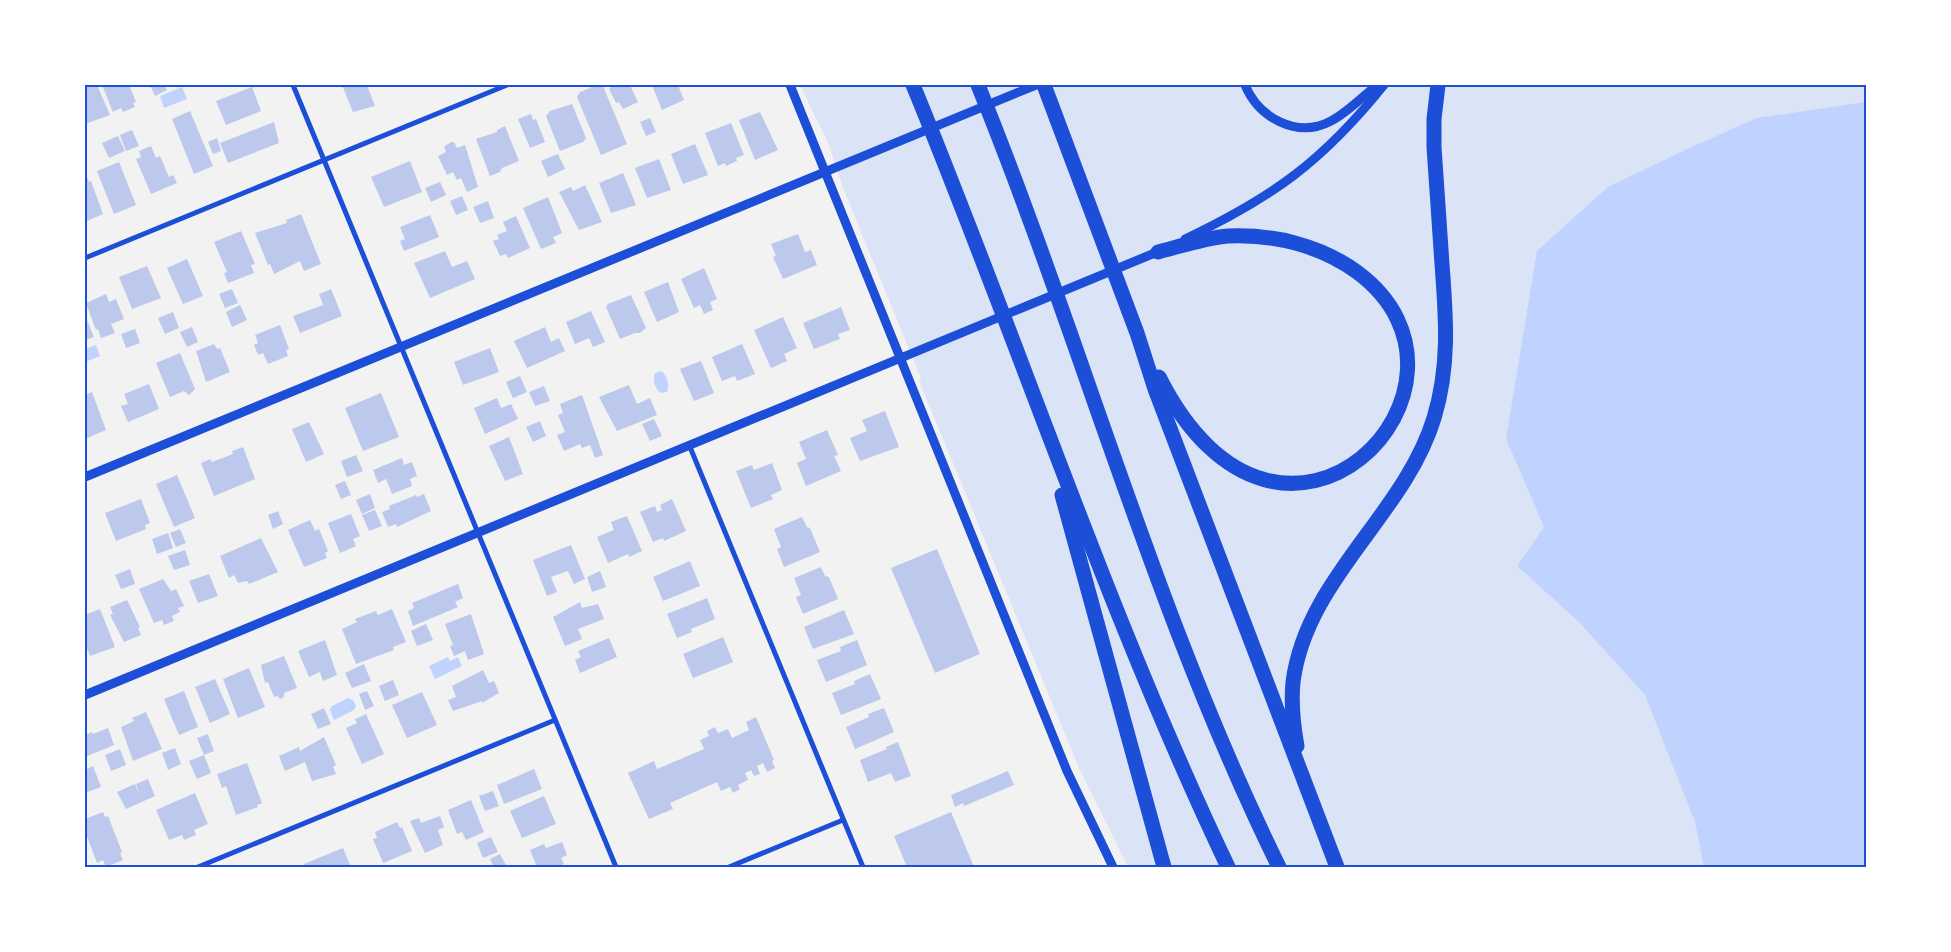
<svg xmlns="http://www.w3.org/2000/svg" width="1951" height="952" font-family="'Alegreya Sans',sans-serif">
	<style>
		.green { fill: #dbe4f7 }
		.water { fill: #bfd3fe }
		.building { fill: #bdc9ec }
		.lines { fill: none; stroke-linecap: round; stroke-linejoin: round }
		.minor { stroke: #1d4ed8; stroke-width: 5 }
		.tertiary { stroke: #1d4ed8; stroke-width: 9 }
		.motorway { stroke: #1d4ed8; stroke-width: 15 }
		.neatline { fill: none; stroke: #1d4ed8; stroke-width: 2 }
	</style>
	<rect width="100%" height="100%" fill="#f2f2f2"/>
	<!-- green -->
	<polygon class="green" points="800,85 1866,85 1866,867 1128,867 1079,768 919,381 921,378 843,188 829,145"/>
	<!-- water -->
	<g class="water">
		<polygon points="182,87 187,99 164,108 160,96"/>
		<polygon points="1866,102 1866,867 1704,867 1695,822 1645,695 1579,622 1517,566 1544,527 1506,439 1537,251 1608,187 1687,149 1757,118"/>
		<polygon points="96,345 100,356 85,362 85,349"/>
		<path d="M661,371C667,375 670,385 667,392L661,393C655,390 652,379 655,373Z"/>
		<polygon points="448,657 450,661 458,657 462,666 435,679 429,666"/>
		<polygon points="348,698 353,700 356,706 354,710 334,720 330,710 332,706"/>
	</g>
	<!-- building -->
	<g class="building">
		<polygon points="85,85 97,85 110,115 85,124"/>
		<polygon points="102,85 129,85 136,102 133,103 135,107 123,112 121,108 113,112"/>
		<polygon points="150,85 164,85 167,90 155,96"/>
		<polygon points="342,85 369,85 368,88 375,106 353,112"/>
		<polygon points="597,85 603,86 627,144 601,155 577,97 580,92"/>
		<polygon points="614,85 630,85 638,102 623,109 619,102 616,103 609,89"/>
		<polygon points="652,85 678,85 684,100 662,110"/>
		<polygon points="252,87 261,111 226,125 216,101"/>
		<polygon points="572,104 586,138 583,142 560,151 546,116 550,111"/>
		<polygon points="190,111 213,166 194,174 172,119"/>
		<polygon points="760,112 778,150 755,160 739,120"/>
		<polygon points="531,114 533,120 536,119 545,142 530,148 518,119"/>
		<polygon points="650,118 656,132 646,136 640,122"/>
		<polygon points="274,122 279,143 228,163 220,143"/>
		<polygon points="731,123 744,155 736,158 737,161 726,166 725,163 718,166 705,133"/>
		<polygon points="505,126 519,161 502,168 500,172 490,176 476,139 497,132 497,130"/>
		<polygon points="132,130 139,146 126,151 120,135"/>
		<polygon points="118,136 125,151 109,158 102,143"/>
		<polygon points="217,138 221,151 213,154 208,142"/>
		<polygon points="451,142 454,142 457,148 465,145 478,187 467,192 461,178 457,180 453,172 447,175 438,156 446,152 444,147"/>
		<polygon points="695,144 708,175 683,184 671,154"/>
		<polygon points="151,146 156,158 160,156 169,177 173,175 177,183 151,194 136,159 141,157 139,151"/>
		<polygon points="558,154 565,169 548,177 541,161"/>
		<polygon points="659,159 671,190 647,198 635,168"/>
		<polygon points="410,161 422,192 384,207 371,177"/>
		<polygon points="119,162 136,205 114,214 97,171"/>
		<polygon points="623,173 636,205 611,213 599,183"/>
		<polygon points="85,177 87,177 89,182 91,181 103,214 85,222"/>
		<polygon points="440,182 446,195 431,202 425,188"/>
		<polygon points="585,185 602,222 579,230 559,192 571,187 573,191"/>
		<polygon points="462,196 468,210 456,215 450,201"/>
		<polygon points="548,197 562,233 553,237 556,243 541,249 523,208"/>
		<polygon points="488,201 494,218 480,223 473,207"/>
		<polygon points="301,214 321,264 304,271 300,261 274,274 270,264 268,265 255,233 287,223 286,220"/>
		<polygon points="430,215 439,237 404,251 400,241 405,239 400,227"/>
		<polygon points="516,216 530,248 508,258 506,254 500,256 493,241 499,239 497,235 507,231 503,222"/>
		<polygon points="241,231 255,264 251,265 254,273 228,283 224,273 227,272 214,242"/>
		<polygon points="798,234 805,252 811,250 817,265 783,279 773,257 776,256 771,244"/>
		<polygon points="445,251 452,267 467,261 475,279 430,298 414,263"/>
		<polygon points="187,259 203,296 183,304 167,268"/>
		<polygon points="147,266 161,298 132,309 119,277"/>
		<polygon points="704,268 717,299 710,302 713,310 704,314 700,305 694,308 681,279"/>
		<polygon points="668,282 679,312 657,322 644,292"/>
		<polygon points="232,289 238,303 225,308 219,294"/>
		<polygon points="331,289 342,316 300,333 293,316 323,305 319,294"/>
		<polygon points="106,294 109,302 116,299 124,319 111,324 115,333 101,338 98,329 96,330 86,303"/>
		<polygon points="631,295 646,328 640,333 635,333 620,339 606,307 608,304"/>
		<polygon points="240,305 247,320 232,327 226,312"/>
		<polygon points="841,307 850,330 838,334 840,339 814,349 803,323"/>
		<polygon points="591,311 605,342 593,347 589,338 575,344 566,322"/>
		<polygon points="173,312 179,328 165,334 158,318"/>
		<polygon points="85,315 94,337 85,340"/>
		<polygon points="783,317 797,348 784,354 787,361 771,368 754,330"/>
		<polygon points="280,325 289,349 286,350 288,356 268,364 263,353 258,355 254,345 258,343 255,335"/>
		<polygon points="192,327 198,342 187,347 180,332"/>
		<polygon points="545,327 551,342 559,338 565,351 527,368 514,341"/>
		<polygon points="135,329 140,343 126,348 121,334"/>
		<polygon points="214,344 217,349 220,348 230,372 206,382 196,351"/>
		<polygon points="742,344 755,374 737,381 735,376 722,381 712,357"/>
		<polygon points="490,348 499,372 463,385 454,362"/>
		<polygon points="180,353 195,389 189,395 184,391 170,397 156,363"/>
		<polygon points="701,361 714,393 694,401 680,369"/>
		<polygon points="520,376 527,392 513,398 506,382"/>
		<polygon points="149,384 159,409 128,422 121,406 128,404 124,394"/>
		<polygon points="629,385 637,404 650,398 657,415 617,431 599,397"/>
		<polygon points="544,386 550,401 535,406 529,392"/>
		<polygon points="92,392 106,430 85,439 85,395"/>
		<polygon points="381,393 399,437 363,451 345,408"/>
		<polygon points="582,395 603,455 595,458 590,445 582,448 580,444 564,451 557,435 565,432 558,415 563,413 560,404"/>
		<polygon points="497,398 501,408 511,404 518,419 485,434 474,408"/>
		<polygon points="885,411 899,447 860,461 850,438 867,431 862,420"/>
		<polygon points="654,419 662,436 650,441 642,424"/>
		<polygon points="540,421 546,436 533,442 526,427"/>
		<polygon points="309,422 324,454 306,462 292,429"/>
		<polygon points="827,430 838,455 834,456 841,471 806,486 797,463 806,459 799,442"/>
		<polygon points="509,437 523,474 505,481 489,446"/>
		<polygon points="243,447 255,479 214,496 201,463 210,459 212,462 233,454 232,451"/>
		<polygon points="356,455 363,471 347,477 341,461"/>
		<polygon points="402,458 404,465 412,462 417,476 410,479 412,486 392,494 386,479 378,483 373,470"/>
		<polygon points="772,463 782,490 771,495 773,499 751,508 736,471 752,465 754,470"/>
		<polygon points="177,475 195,518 174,527 156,484"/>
		<polygon points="345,481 351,495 341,499 335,485"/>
		<polygon points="370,494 375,508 362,514 356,500"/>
		<polygon points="424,494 431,511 397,527 396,524 388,527 382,512 390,509 389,506 416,495 417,497"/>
		<polygon points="141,499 150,523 145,525 146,529 116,541 105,513"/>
		<polygon points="672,499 686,531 664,541 663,538 653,542 640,512 655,506 657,512 662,510 660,505"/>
		<polygon points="375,510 382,526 369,531 362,515"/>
		<polygon points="278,511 283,524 273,529 268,515"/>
		<polygon points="351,514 360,536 353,539 356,546 340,553 328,523"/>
		<polygon points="627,516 642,551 629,557 628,554 608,563 597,537 614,530 611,522"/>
		<polygon points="802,517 807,527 810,528 820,552 784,567 777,549 781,547 774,529"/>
		<polygon points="310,520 315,531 319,529 328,551 325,553 327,558 304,567 288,530"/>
		<polygon points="180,529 186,543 176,547 170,533"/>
		<polygon points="168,533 173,548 157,554 152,539"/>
		<polygon points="261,538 278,572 249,584 247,581 238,583 234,575 229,578 220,556"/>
		<polygon points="571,545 585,579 574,584 568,571 551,577 557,592 547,596 533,560"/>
		<polygon points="937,549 980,654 935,673 891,568"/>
		<polygon points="185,550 190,565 174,570 168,556"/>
		<polygon points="690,561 700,586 663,601 653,577"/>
		<polygon points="821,567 825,576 829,577 838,599 803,614 796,597 801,595 794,578"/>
		<polygon points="130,569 135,584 121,589 115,575"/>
		<polygon points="600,571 606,587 592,592 587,577"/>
		<polygon points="209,574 218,596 198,603 189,581"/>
		<polygon points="163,579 171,591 176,589 184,606 178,608 180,612 172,616 174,621 164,625 162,620 154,623 139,589"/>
		<polygon points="458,584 463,598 455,602 458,607 413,626 408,611 414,608 412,603"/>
		<polygon points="707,598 715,619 691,629 692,632 677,638 667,614"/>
		<polygon points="127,600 140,627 138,628 141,635 124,642 110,615 113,614 110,607"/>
		<polygon points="580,602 582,608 598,604 604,619 578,629 582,639 565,646 553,617"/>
		<polygon points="100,609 115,647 90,656 85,643 85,615"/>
		<polygon points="392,609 406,642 393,647 394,650 356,664 342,629 357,622 355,619 376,611 378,615"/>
		<polygon points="844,610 854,634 813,649 804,627"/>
		<polygon points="471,614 484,654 468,660 465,651 454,656 450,646 453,645 445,624"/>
		<polygon points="426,624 433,640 417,646 411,631"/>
		<polygon points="723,637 733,662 693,678 683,654"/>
		<polygon points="609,638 617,657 580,673 575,660 581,657 578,651"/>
		<polygon points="325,640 337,675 323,681 320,672 309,677 298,651"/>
		<polygon points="857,640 867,665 826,682 817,660 841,651 840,647"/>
		<polygon points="284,656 297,688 284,693 284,697 280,699 277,696 274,697 268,682 265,683 261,665"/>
		<polygon points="364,664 371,681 352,688 345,673"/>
		<polygon points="249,668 265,707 238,718 223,679"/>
		<polygon points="483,670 489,683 494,681 499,693 482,703 482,701 453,711 448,700 456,697 452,686"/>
		<polygon points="870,674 881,699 841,715 832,693 855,684 854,681"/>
		<polygon points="215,679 230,714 210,723 195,687"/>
		<polygon points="393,680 399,695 385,701 379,686"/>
		<polygon points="184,691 198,727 179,735 164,699"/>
		<polygon points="367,691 374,706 365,710 359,694"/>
		<polygon points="422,692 437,725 407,738 392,705"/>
		<polygon points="324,708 331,724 318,729 311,714"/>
		<polygon points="884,708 894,732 855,749 846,727 869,717 868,714"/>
		<polygon points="146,712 162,749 133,761 121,727 134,721 132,718"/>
		<polygon points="366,714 384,754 362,764 346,728 357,723 355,719"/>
		<polygon points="756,717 774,760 772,761 775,768 767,772 763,763 757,766 760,774 754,776 751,770 745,773 748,780 738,785 740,789 733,793 730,787 721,791 717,782 670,803 673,809 649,819 628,773 654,761 657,769 704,749 700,740 709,736 707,731 715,727 718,733 728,729 732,738 749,730 746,722"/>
		<polygon points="108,728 114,745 85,757 85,735 92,732 93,734"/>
		<polygon points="208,734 214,751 204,755 197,738"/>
		<polygon points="324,737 336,765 333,767 336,774 312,781 305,762 285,771 279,756 299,747 300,751"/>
		<polygon points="898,742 911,776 895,782 891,773 868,782 860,760 887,749 886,747"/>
		<polygon points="175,748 181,764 168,770 162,753"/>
		<polygon points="120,749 126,765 111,771 105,755"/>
		<polygon points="204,755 211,773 197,779 189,761"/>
		<polygon points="247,763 262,803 257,805 258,807 236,815 226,786 222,788 217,774"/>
		<polygon points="93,766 101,787 85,793 85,770"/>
		<polygon points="534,769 542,789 504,804 497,785"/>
		<polygon points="1008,771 1014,785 964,806 963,803 955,807 951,795"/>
		<polygon points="148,779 155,796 126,809 117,792 135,784 140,797 136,784"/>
		<polygon points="493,791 499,806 485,811 479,796"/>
		<polygon points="195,793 208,824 194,830 196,835 184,840 182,835 169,840 156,810"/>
		<polygon points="544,796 556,824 522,838 510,811"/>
		<polygon points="471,800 484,832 466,840 462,832 457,834 448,810"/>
		<polygon points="103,812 105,817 108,816 122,852 120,853 123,860 106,867 103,860 97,863 85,831 87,826 85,819"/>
		<polygon points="951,812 974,867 907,867 894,836"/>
		<polygon points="440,816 444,827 438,830 443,845 425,853 410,821 419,818 421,823"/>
		<polygon points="397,822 400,828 402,827 412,851 383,863 373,839 377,838 375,832"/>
		<polygon points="491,837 498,852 483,858 477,843"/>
		<polygon points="562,842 567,855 561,858 564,864 556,867 537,867 530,850 544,844 546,848"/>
		<polygon points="343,848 351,867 306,867 304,864"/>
		<polygon points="500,854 507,867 494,867 490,859"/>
	</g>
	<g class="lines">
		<!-- minor -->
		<g class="minor">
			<polyline points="293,85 616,867"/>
			<polyline points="85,258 507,85"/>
			<polyline points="690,447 863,867"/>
			<polyline points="198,867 555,720"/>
			<polyline points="729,867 843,820"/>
		</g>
		<!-- tertiary -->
		<g class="tertiary">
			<polyline points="790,85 1067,771 1113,867"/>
			<path d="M1245,85C1259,118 1297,139 1331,121C1348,112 1362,97 1377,85"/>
			<path d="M1185,239C1273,197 1322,162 1384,85"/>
			<polyline points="85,477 1036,85"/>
			<polyline points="85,695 1162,250"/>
		</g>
		<!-- motorway -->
		<g class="motorway">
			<path d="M913,85C1020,345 1107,613 1228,867"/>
			<path d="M978,85C1083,344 1155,615 1279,867"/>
			<polyline points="1044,85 1137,333 1155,389 1337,867"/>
			<path d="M1158,252C1181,246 1205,238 1228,236C1273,234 1320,245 1357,272C1509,384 1282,621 1159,377"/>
			<polyline points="1062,495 1164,867"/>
			<path d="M1297,746C1293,724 1291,703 1293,682C1306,579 1405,514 1434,418C1450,366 1446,317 1442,264C1439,225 1437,186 1434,147V119L1438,85"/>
		</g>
	</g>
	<!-- border -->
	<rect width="1951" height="952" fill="none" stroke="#ffffff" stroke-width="172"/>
	<rect x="86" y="86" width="1779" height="780" class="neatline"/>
</svg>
